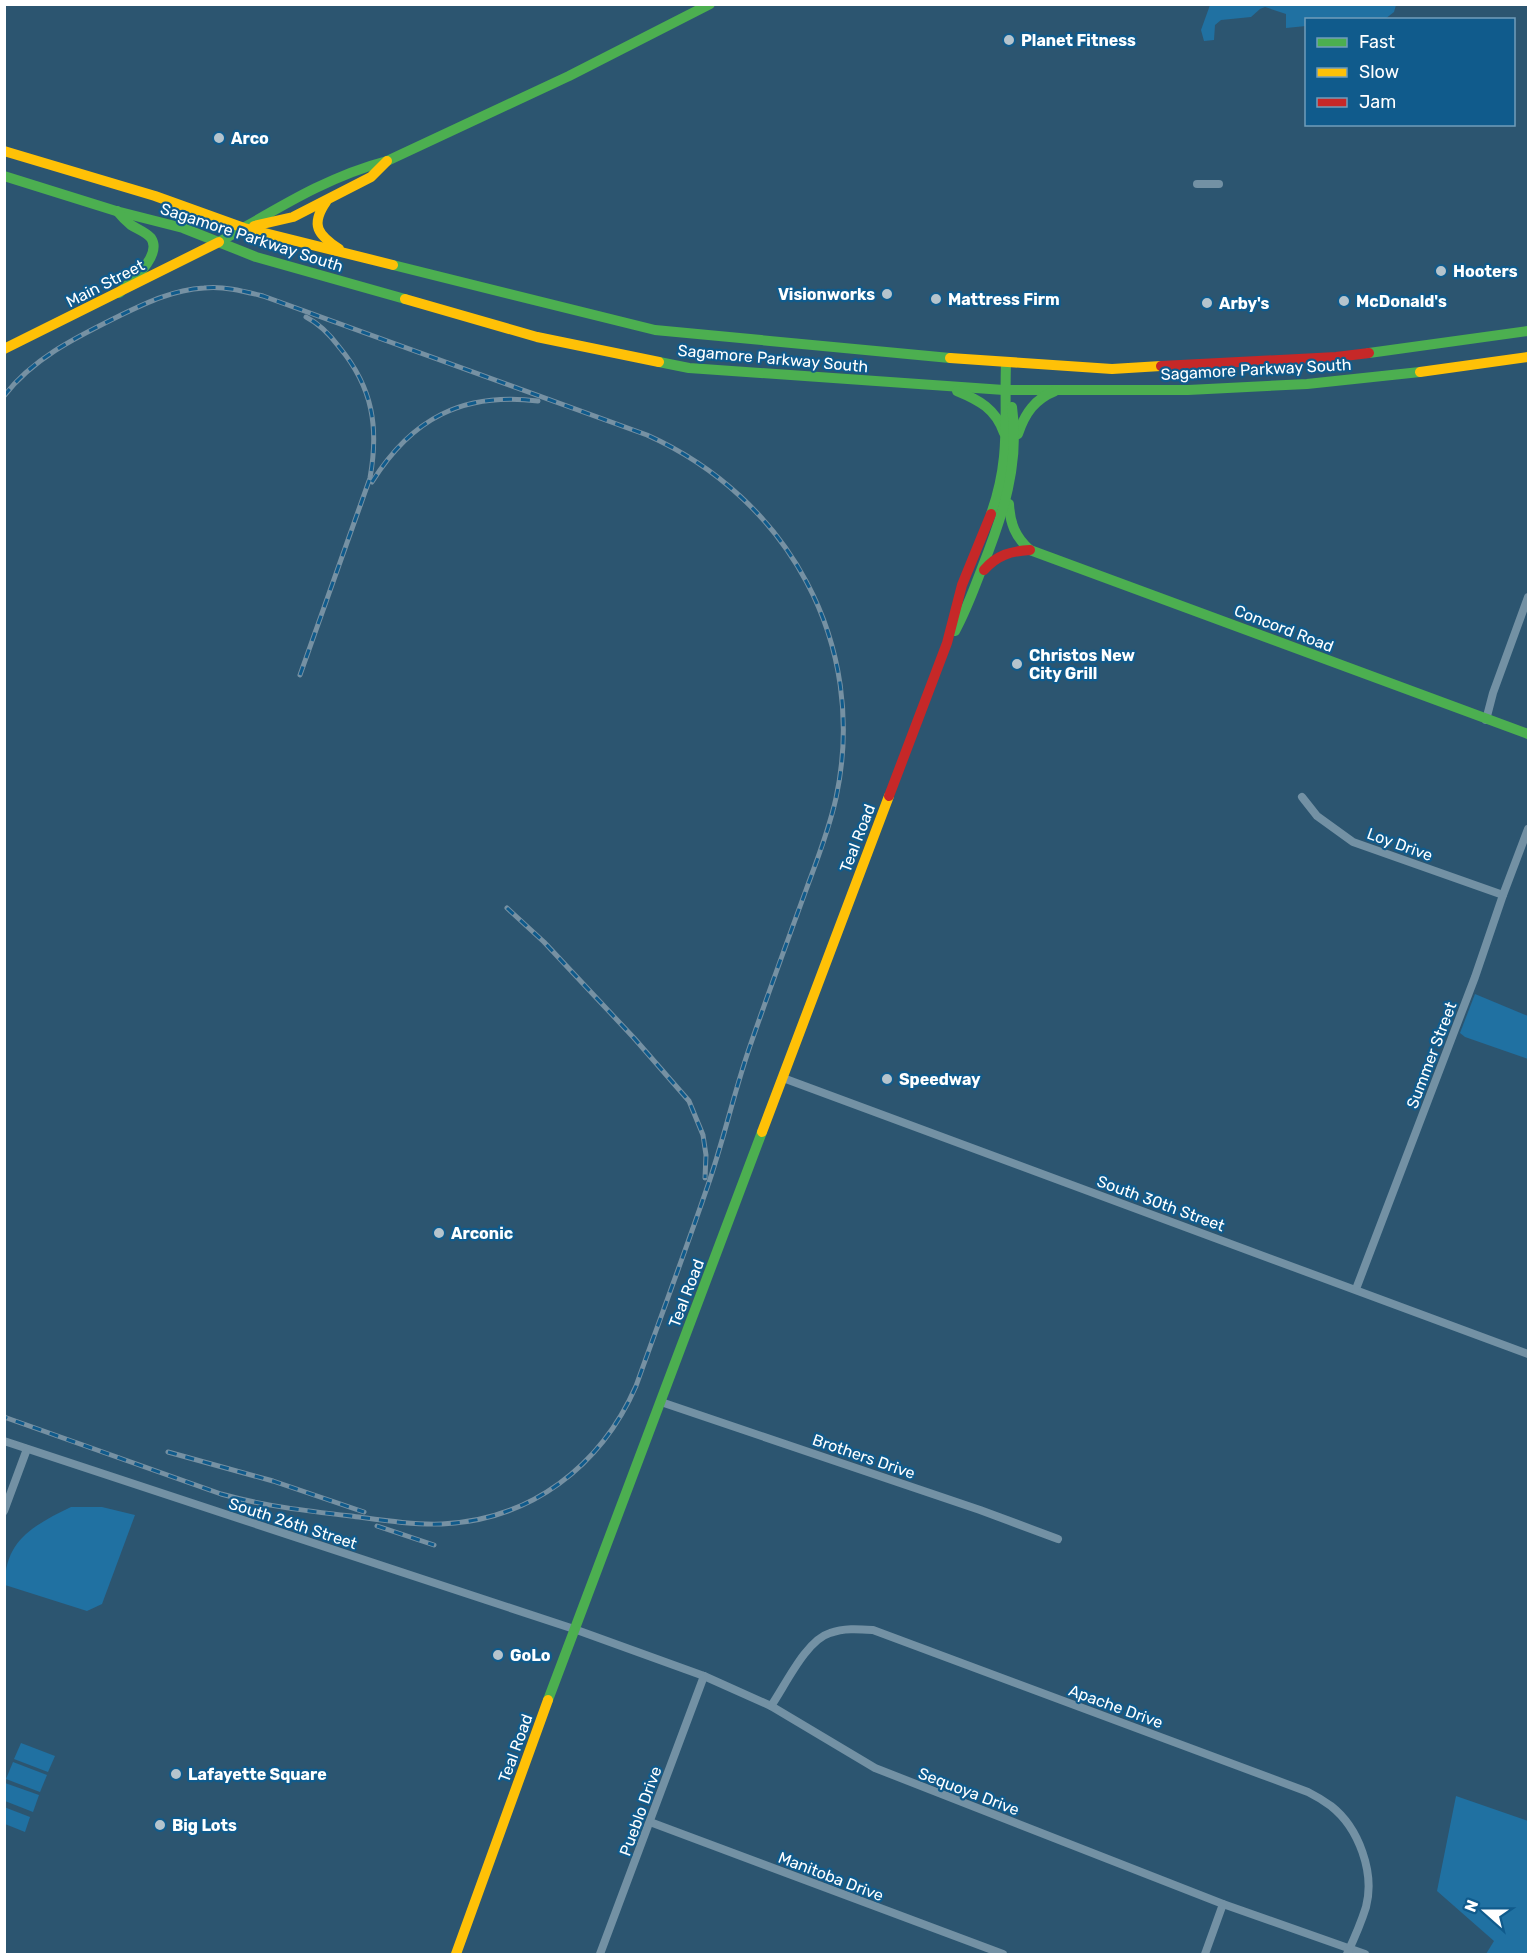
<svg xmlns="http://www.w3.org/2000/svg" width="1533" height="1959" font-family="Rubik,sans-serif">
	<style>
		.green { fill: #2071a2 }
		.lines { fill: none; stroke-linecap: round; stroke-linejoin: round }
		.street { stroke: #7391a4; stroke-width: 8 }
		.fast { stroke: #4caf50; stroke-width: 10 }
		.slow { stroke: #ffc107; stroke-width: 10 }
		.jam { stroke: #c62828; stroke-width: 10 }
		.rail-casing { stroke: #7691a3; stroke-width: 5 }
		.rail { stroke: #105b8c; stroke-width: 3; stroke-dasharray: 9; stroke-linecap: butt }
		.poi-dot { fill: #b5c4cd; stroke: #105b8c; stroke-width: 2 }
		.labels { text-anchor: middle; stroke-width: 4.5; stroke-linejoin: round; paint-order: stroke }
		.poi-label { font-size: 16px; font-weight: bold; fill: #fff; stroke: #105b8c; text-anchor: start }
		.street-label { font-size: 16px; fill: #fff; stroke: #105b8c }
	</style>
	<rect width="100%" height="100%" fill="#2c5570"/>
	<!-- green -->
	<g class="green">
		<polygon points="1210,5 1210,4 1396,5 1394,12 1385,19 1306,20 1306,26 1286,28 1286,14 1265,7 1260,9 1251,17 1221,20 1215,25 1214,40 1204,41 1201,30"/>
		<polygon points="1475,994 1528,1016 1528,1059 1465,1037 1460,1033"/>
		<path d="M71,1507H102L135,1515L102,1604L87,1611L5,1585C4,1540 36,1524 71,1507Z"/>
		<polygon points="21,1743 55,1756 48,1772 14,1759"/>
		<polygon points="13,1762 47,1775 40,1792 6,1779"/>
		<polygon points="5,1783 39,1795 33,1812 5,1801"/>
		<polygon points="1456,1796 1528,1821 1528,1954 1486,1954 1494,1941 1437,1891"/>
		<polygon points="4,1807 30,1817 25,1832 5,1824"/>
	</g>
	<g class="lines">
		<!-- street -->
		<g class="street">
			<polyline points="1197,184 1219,184"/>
			<polyline points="1486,720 1493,693 1528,597"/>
			<polyline points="1302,797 1317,816 1353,842 1503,895"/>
			<polyline points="783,1078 1528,1354"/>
			<polyline points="1356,1289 1475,977 1503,895 1528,829"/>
			<polyline points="661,1402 980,1510 1058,1539"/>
			<polyline points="4,1441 574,1629 704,1676 771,1706 875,1768 1223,1904 1365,1954"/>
			<polyline points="4,1511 27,1449"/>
			<path d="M771,1706C785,1686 806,1640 830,1633C844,1628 858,1629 873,1630L1308,1792C1316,1796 1324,1801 1331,1806C1359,1828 1375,1873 1366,1907C1361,1923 1354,1939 1347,1954"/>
			<polyline points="650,1822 1003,1954"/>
			<polyline points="600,1954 704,1676"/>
			<polyline points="1205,1954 1223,1904"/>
		</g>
		<!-- fast -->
		<g class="fast">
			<polyline points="4,176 116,211 183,228 256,257 405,299"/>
			<path d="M117,211C121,216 126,221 131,225C137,229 146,232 151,238C163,256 130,282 119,293"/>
			<path d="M219,242C274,211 325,177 387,161L569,76L710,4"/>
			<polyline points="393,265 655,330 950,358"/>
			<polyline points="1369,353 1528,331"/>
			<polyline points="659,362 689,368 1004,390 1188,390 1307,384 1420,372"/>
			<path d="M957,391C979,400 996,409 1004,433"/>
			<path d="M1018,434C1025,413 1035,399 1055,391"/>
			<path d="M1009,504C1010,523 1015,537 1030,550"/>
			<path d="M991,514C1011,458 1004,420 1006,363"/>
			<polyline points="1030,550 1528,734"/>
			<path d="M955,631C966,611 974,589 982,568C1003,515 1020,464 1012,407"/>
			<polyline points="548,1700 762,1132"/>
		</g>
		<!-- slow -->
		<g class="slow">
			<polyline points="4,151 155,196 244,228 393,265"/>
			<path d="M326,202C310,225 318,235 339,249"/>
			<polyline points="254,226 293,217 371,177 387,161"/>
			<polyline points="405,299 537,337 659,362"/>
			<polyline points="4,349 219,242"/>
			<polyline points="950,358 1112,369 1161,366"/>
			<polyline points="1420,372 1528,357"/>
			<polyline points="762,1132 889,796"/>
			<polyline points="456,1954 548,1700"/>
		</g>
		<!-- jam -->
		<g class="jam">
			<polyline points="1161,366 1336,357 1369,353"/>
			<path d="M984,570C997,555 1011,551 1030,550"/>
			<polyline points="889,796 947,643 962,585 991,514"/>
		</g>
		<!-- rail casing -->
		<g class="rail-casing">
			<g id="rail">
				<path d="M4,396C34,357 79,336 121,315C148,302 173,290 204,288C224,286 243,291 263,296L647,435C788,498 869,644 836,798C829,830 817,860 806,890C787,942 768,994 750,1046C734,1092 724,1139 708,1185C685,1252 660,1319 636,1386C601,1466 531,1520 442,1524C412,1525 381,1520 351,1516C307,1511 264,1506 221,1494L4,1417"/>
				<path d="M372,482C412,418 463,392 538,401"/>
				<path d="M300,675L370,478C379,428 373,388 340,348C331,336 320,324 306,317"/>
				<polyline points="507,908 544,942 634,1038 689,1101 703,1135 706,1155 705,1178"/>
				<polyline points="168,1452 273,1481 364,1512"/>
				<polyline points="377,1526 434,1545"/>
			</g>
		</g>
		<!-- rail -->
		<use href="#rail" class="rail"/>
	</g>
	<!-- markers -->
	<g class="poi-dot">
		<circle cx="1009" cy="40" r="6"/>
		<circle cx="219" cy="138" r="6"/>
		<circle cx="1441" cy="271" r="6"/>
		<circle cx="887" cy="294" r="6"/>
		<circle cx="936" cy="299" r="6"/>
		<circle cx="1344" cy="301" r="6"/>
		<circle cx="1207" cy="303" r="6"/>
		<circle cx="1017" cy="664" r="6"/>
		<circle cx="887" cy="1079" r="6"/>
		<circle cx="439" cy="1233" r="6"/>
		<circle cx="498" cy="1655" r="6"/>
		<circle cx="176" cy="1774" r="6"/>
		<circle cx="160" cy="1825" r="6"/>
	</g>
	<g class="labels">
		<!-- poi labels -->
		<g class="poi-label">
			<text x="1021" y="46">Planet Fitness</text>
			<text x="231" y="144">Arco</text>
			<text x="1453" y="277">Hooters</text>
			<text x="875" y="300" text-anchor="end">Visionworks</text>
			<text x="948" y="305">Mattress Firm</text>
			<text x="1356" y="307">McDonald's</text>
			<text x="1219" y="309">Arby's</text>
			<text x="1029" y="661">Christos New<tspan x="1029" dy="18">City Grill</tspan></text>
			<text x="899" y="1085">Speedway</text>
			<text x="451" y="1239">Arconic</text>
			<text x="510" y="1661">GoLo</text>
			<text x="188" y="1780">Lafayette Square</text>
			<text x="172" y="1831">Big Lots</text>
		</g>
		<!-- street labels -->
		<g class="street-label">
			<text transform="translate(252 237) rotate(18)" y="6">Sagamore Parkway South</text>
			<text transform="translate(105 283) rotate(-27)" y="6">Main Street</text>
			<text transform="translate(773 358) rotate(5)" y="6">Sagamore Parkway South</text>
			<text transform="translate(1256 369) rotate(-3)" y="6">Sagamore Parkway South</text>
			<text transform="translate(1284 628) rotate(21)" y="6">Concord Road</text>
			<text transform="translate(857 838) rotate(-69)" y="6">Teal Road</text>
			<text transform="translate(1400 844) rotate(20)" y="6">Loy Drive</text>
			<text transform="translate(1431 1055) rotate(-69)" y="6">Summer Street</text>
			<text transform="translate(1161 1203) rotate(20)" y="6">South 30th Street</text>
			<text transform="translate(686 1293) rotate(-69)" y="6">Teal Road</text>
			<text transform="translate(864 1456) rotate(19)" y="6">Brothers Drive</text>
			<text transform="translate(293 1523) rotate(18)" y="6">South 26th Street</text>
			<text transform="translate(1116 1706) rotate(20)" y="6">Apache Drive</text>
			<text transform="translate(515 1748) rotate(-70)" y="6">Teal Road</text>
			<text transform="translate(969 1791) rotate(21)" y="6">Sequoya Drive</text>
			<text transform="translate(640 1811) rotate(-70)" y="6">Pueblo Drive</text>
			<text transform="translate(831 1876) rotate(21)" y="6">Manitoba Drive</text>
		</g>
	</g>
	<!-- border -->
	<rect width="1533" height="1959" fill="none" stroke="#ffffff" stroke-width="12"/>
	<!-- legend -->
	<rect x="1305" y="18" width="210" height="108" fill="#105b8c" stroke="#709dba" stroke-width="1.5"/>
	<rect x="1317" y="38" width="30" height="9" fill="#4caf50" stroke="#709dba" stroke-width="1.5"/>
	<text x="1359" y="48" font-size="18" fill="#ffffff">Fast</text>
	<rect x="1317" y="68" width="30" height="9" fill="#ffc107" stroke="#709dba" stroke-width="1.5"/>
	<text x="1359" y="78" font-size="18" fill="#ffffff">Slow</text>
	<rect x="1317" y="98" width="30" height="9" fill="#c62828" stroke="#709dba" stroke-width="1.5"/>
	<text x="1359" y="108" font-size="18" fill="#ffffff">Jam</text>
	<!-- north arrow -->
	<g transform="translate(1485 1911) rotate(291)" stroke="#105b8c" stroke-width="4.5" paint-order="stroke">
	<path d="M0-4.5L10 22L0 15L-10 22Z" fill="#ffffff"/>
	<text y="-9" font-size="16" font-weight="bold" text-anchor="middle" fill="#ffffff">N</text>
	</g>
</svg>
